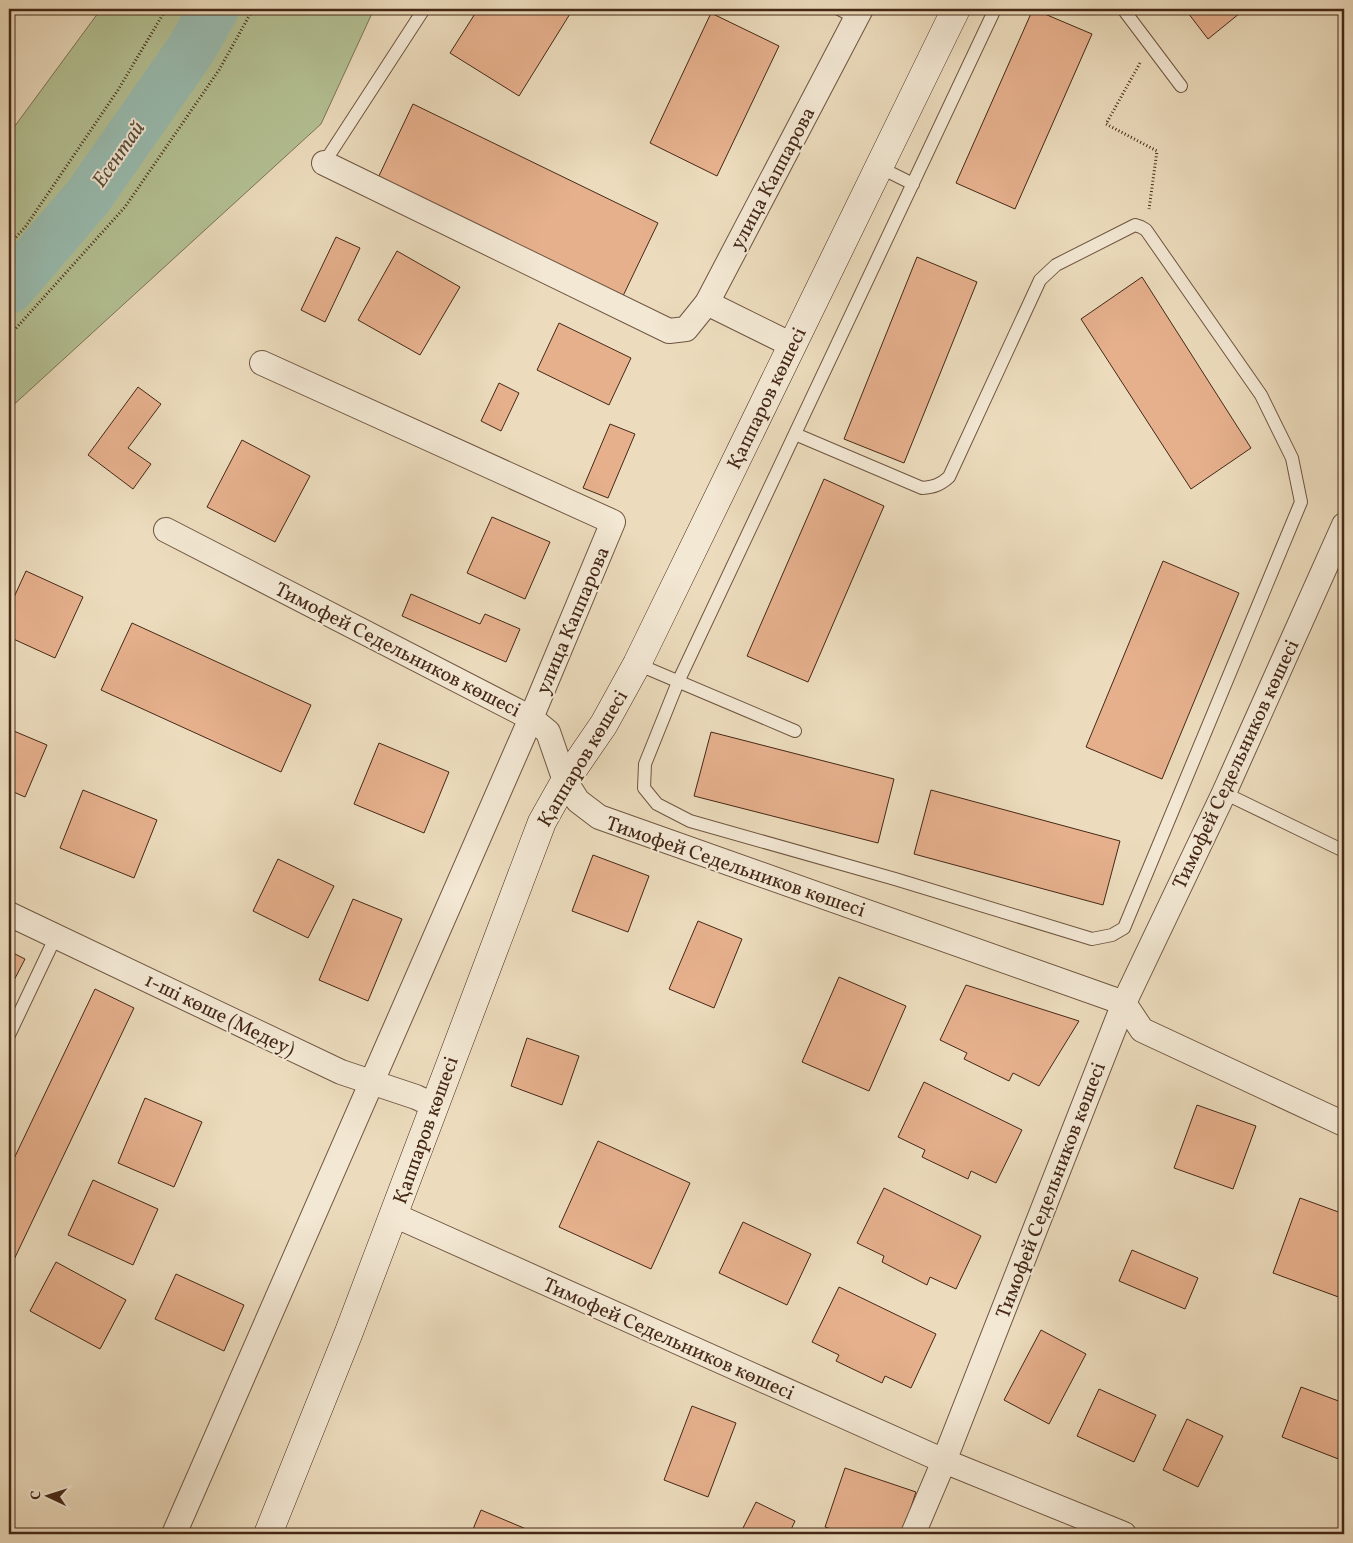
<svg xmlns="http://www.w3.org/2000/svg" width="1353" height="1543" font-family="Vollkorn,serif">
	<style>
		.green { fill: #b4c194; stroke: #7c7455 }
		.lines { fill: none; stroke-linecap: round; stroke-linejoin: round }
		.river { stroke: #99bcb0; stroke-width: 50 }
		.building { fill: #e6b08d; stroke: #452816 }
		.lane-casing { stroke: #6f5540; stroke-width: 14 }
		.street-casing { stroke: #6f5540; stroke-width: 26 }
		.secondary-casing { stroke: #452816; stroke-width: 29 }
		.path { stroke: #452816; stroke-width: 3; stroke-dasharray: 1 2.5; stroke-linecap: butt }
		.lane { stroke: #f3e8d4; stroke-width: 12 }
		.street { stroke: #f3e8d4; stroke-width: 24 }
		.secondary { stroke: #f3e8d4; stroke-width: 28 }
		.labels { text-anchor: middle; stroke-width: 4; stroke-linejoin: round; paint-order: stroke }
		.street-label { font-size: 20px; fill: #452816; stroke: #f3e8d4 }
		.water-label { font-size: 21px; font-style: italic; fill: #5a4d3c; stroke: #f3e8d4 }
	</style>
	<rect width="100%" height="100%" fill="#ecdcbd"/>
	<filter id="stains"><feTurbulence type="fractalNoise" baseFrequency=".004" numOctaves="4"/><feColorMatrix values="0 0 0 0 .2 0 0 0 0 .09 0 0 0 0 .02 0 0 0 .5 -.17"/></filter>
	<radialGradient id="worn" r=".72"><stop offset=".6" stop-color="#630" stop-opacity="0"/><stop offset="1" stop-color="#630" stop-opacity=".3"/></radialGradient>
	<!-- green -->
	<polygon class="green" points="101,9 374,9 321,124 9,409 9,134"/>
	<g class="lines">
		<!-- river -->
		<polyline class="river" points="9,289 87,198 190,51 214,9"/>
	</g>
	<!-- building -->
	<g class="building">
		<polygon points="478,9 573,9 519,96 450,53"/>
		<polygon points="1033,9 1092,34 1015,209 956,183"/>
		<polygon points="1185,9 1245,9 1208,39"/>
		<polygon points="711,13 779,46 717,176 650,143"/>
		<polygon points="413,104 658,223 622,298 377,180"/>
		<polygon points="336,237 360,248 325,322 301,310"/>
		<polygon points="397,251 460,287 420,355 358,320"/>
		<polygon points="917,257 977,282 904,463 844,439"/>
		<polygon points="1142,277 1251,448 1191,489 1081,319"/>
		<polygon points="559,323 631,358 609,405 537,370"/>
		<polygon points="499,383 519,393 501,431 481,421"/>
		<polygon points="138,387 161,404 128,448 151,464 133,489 88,455"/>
		<polygon points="610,424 635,434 608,498 583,488"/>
		<polygon points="242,440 310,476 275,542 207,507"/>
		<polygon points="824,479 884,506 808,682 747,656"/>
		<polygon points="492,517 550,542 525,599 467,573"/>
		<polygon points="1163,561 1239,593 1162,779 1086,747"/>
		<polygon points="26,571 83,597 55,658 9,637 9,608"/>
		<polygon points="411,594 480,624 485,614 520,629 506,662 402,616"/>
		<polygon points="132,623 311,705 281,772 101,690"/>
		<polygon points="9,729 47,745 25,797 9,790"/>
		<polygon points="711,732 894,779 878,843 694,796"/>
		<polygon points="379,743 449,772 424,833 354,804"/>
		<polygon points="83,790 157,820 134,878 60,848"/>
		<polygon points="931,790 1120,841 1103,905 914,854"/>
		<polygon points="593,855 649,876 628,932 572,911"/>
		<polygon points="278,859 334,886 308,938 253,911"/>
		<polygon points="353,899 402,919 368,1001 319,980"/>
		<polygon points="698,921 742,939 714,1008 669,989"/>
		<polygon points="9,951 25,959 9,990"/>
		<polygon points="839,977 906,1006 869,1091 802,1062"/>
		<polygon points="966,985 1079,1021 1039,1086 1013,1073 1009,1081 964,1059 967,1053 940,1040"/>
		<polygon points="95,989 134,1008 9,1270 9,1169"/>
		<polygon points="527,1038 579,1056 562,1105 511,1086"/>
		<polygon points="924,1082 1022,1130 996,1183 971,1171 968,1179 922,1157 925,1150 898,1137"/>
		<polygon points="145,1098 202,1122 174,1187 118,1163"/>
		<polygon points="1197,1105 1256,1126 1233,1189 1174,1168"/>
		<polygon points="598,1141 690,1183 651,1269 559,1227"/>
		<polygon points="93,1180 158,1209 133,1265 68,1235"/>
		<polygon points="884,1188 981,1236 956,1289 930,1277 927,1285 882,1262 884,1256 857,1243"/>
		<polygon points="1300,1198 1344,1214 1344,1299 1273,1273"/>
		<polygon points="743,1222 811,1254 787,1305 719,1273"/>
		<polygon points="1132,1250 1198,1278 1185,1309 1119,1281"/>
		<polygon points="56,1262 126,1300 100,1349 30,1311"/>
		<polygon points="176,1274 244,1305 224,1351 155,1319"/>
		<polygon points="839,1287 936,1334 911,1388 885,1376 882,1383 836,1361 839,1355 812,1342"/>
		<polygon points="1041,1330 1086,1354 1049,1424 1004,1400"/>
		<polygon points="1301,1387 1344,1403 1344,1450 1341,1460 1282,1437"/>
		<polygon points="1099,1389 1156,1415 1134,1462 1077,1436"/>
		<polygon points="692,1406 736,1423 708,1497 664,1480"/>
		<polygon points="1187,1419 1223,1436 1198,1487 1163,1470"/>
		<polygon points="845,1468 916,1492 902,1534 846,1534 825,1527"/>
		<polygon points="756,1502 795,1521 789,1534 740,1534"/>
		<polygon points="481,1510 538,1534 471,1534"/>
	</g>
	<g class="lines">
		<!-- lane casing -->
		<g class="lane-casing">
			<g id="lane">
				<polyline points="839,9 856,18"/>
				<polyline points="1123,9 1181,86"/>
				<polyline points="324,163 424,9"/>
				<polyline points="879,167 913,184"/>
				<path d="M795,434L922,488C934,487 940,485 949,477L1040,280L1056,265L1135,225L1141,227L1146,230L1261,395L1292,458L1301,502L1124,928L1112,935L1092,939L895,879L690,821L657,804L644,788L645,764L678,682L995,9"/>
				<polyline points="637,664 795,731"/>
				<polyline points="1224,793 1344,851"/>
				<polyline points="9,1035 56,936"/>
			</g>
		</g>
		<!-- street casing -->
		<g class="street-casing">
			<g id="street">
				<polyline points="324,163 669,331 686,329 707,303 861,9"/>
				<polyline points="707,303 792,345"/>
				<polyline points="166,530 531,718 548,732 565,781 578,801 599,817 1124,1003 1142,1030 1344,1124"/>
				<polyline points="9,914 341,1072 416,1097 435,1106"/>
				<polyline points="394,1215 944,1461 1124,1003 1224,793 1344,525"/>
				<polyline points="174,1534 531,718 613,522 262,363"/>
				<polyline points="913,1534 944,1461 1124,1534"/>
			</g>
		</g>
		<!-- secondary casing -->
		<g class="secondary-casing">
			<polyline id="secondary" points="268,1534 349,1332 542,822 565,781 604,724 637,664 956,9"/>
		</g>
		<!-- path -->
		<g class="path">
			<polyline points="1140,63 1106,124 1157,151 1149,209"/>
			<polyline points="9,245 26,226 118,90 166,9"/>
			<polyline points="9,336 125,207 219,70 253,9"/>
		</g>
		<!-- lane -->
		<use href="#lane" class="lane"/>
		<!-- street -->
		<use href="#street" class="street"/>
		<!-- secondary -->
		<use href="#secondary" class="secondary"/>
	</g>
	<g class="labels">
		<!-- street labels -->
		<g class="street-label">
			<text transform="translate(772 178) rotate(-62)" y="7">улица Каппарова</text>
			<text transform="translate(766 398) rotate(-64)" y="7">Қаппаров көшесі</text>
			<text transform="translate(572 620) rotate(-67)" y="7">улица Каппарова</text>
			<text transform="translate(398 649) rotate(27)" y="7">Тимофей Седельников көшесі</text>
			<text transform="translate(582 758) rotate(-59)" y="7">Қаппаров көшесі</text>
			<text transform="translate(1235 764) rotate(-65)" y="7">Тимофей Седельников көшесі</text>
			<text transform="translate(736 866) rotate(19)" y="7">Тимофей Седельников көшесі</text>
			<text transform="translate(220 1014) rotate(26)" y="7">1-ші көше (Медеу)</text>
			<text transform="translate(425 1130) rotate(-70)" y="7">Қаппаров көшесі</text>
			<text transform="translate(1050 1190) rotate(-69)" y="7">Тимофей Седельников көшесі</text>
			<text transform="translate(669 1338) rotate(24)" y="7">Тимофей Седельников көшесі</text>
		</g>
		<!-- water labels -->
		<g class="water-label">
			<text transform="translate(118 154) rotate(-55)" y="7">Есентай</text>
		</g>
	</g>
	<!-- margin -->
	<rect width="1353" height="1543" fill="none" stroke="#ecdcbd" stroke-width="30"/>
	<rect x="10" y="10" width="1333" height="1523" fill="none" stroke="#452816" stroke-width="2.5"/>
	<rect x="15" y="15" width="1323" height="1513" fill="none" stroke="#452816"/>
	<!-- north arrow -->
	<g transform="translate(48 1496) rotate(274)" stroke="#f3e8d4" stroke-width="4" paint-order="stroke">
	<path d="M0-4L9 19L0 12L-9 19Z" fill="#452816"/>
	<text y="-8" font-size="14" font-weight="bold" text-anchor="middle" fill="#452816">С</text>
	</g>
	<rect width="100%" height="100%" filter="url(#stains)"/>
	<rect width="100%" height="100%" fill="url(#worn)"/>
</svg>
